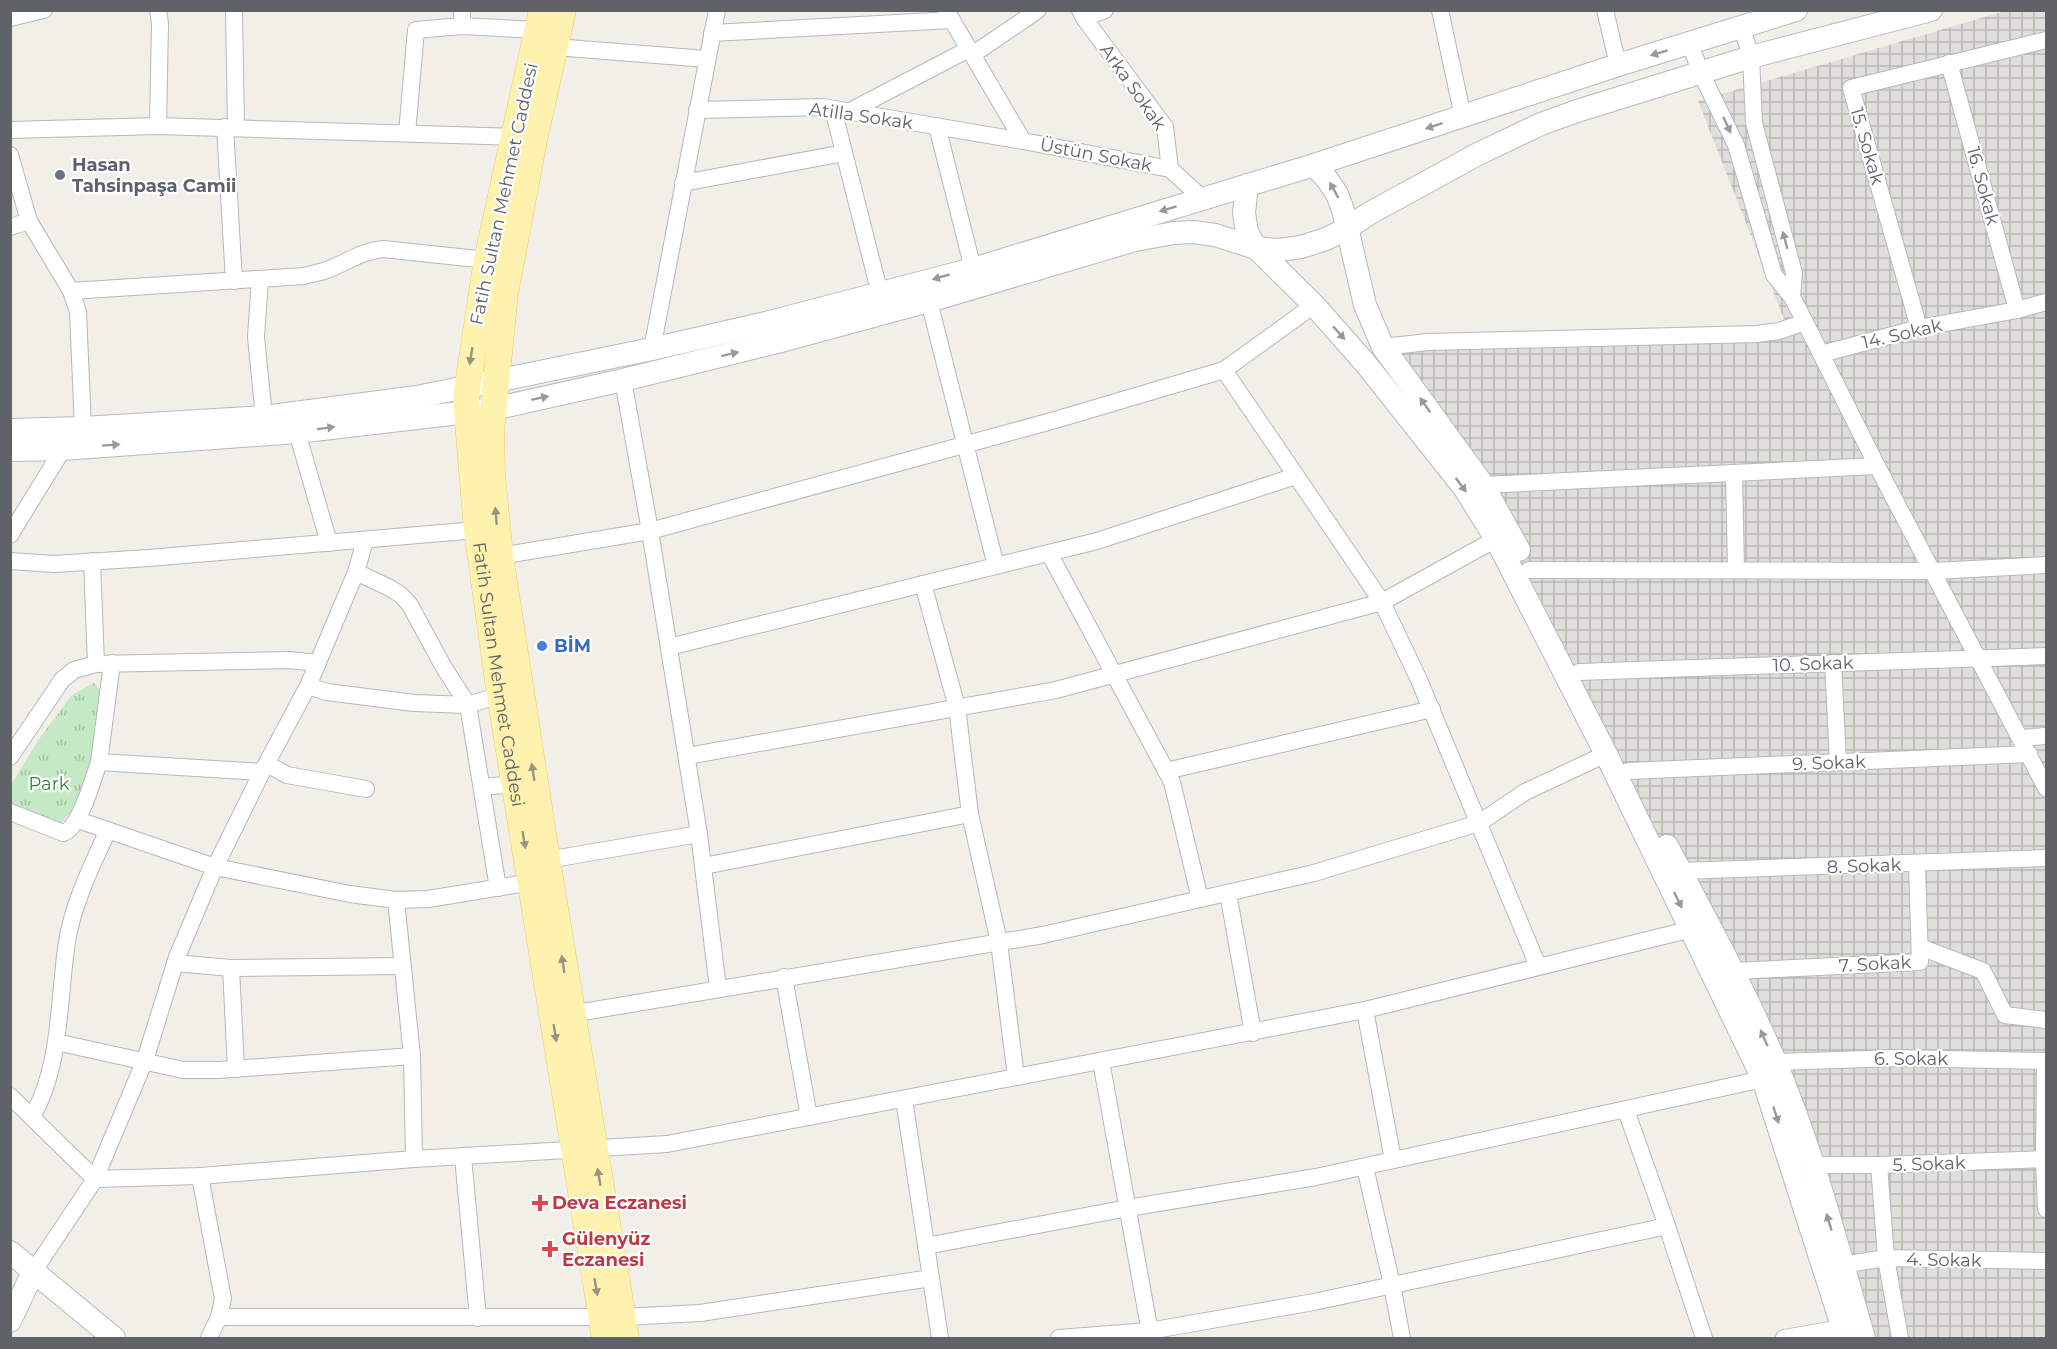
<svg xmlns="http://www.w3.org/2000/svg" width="2057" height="1349" font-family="Montserrat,sans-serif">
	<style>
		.industrial { fill: url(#industrial-grid) }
		.park { fill: url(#park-tufts) }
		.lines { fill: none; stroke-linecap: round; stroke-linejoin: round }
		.street-casing { stroke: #b5b8bc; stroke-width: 18 }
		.secondary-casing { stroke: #b6babf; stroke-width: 24 }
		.primary-casing { stroke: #f2c960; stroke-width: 27 }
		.street { stroke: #fff; stroke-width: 16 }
		.secondary { stroke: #fff; stroke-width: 22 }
		.primary { stroke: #fff2af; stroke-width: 26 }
		.oneway { fill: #979a9d }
		.oneway2 { fill: #979581 }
		.worship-dot { fill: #6b7280; stroke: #fff; stroke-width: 2 }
		.shop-dot { fill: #3f7fe0; stroke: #fff; stroke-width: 2 }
		.health-dot { fill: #e0444e; stroke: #fff; stroke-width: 2 }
		.labels { text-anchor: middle; stroke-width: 4.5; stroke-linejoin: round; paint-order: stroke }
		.street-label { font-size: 18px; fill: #5f6368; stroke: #fff }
		.worship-label { font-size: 18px; font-weight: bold; fill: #5b616d; stroke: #fff; text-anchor: start }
		.shop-label { font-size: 18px; font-weight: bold; fill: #366cbe; stroke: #fff; text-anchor: start }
		.park-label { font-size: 18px; fill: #348238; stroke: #fff }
		.health-label { font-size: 18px; font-weight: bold; fill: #be3a42; stroke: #fff; text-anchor: start }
	</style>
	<defs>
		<pattern id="industrial-grid" width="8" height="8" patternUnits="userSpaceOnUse" patternTransform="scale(1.5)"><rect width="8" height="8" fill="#e0deda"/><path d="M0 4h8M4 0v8" fill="none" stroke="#b9b8b5"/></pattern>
		<pattern id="park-tufts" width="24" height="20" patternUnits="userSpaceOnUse" patternTransform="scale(1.5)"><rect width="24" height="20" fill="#c5e8c5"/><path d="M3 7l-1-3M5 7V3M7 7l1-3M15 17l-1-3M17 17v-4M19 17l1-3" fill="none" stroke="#a3c0a4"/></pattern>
	</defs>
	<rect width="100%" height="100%" fill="#f1efe8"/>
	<!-- industrial -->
	<polygon class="industrial" points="2005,11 2046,11 2046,1338 1857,1338 1777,1088 1485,498 1381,350 1791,337 1698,101"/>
	<!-- park -->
	<polygon class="park" points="94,683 103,694 86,782 72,811 58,826 11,808 10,786 39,739 72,695"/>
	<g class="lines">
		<!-- street casing -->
		<g class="street-casing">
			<g id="street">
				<polyline points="158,10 160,23 158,126"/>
				<polyline points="234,10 236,127"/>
				<polyline points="946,10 1023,141 1170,169 1202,198"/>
				<polyline points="1080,10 1084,18 1165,127 1170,169"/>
				<polyline points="1440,10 1463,117"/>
				<polyline points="1605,10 1618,65"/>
				<polyline points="10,18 44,10"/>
				<polyline points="1084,18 1105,10"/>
				<polyline points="462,26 462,10"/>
				<polyline points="1742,28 1751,57 1754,123 1794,273 1792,297"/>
				<polyline points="712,33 952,20"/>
				<polyline points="1690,44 1701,73 1736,145 1774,275 1792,297 1805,322 1877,466 2046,788"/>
				<polyline points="555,47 707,59"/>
				<polyline points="972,55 1038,10"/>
				<polyline points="1949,63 2017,310"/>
				<polyline points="833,109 880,294"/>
				<polyline points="697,110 823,107 1023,141"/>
				<polyline points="850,111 969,49"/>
				<polyline points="937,126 973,269"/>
				<polyline points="225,127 234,281"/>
				<polyline points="10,130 158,126 515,137"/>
				<polyline points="407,133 416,30 462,26 538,30"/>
				<polyline points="10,155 29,221 71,291 78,312 83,428 63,449 10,535"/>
				<polyline points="683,183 844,153"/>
				<polyline points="10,227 29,221"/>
				<polyline points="260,279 256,337 264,417"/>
				<path d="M71,291L304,276C311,274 317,273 324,271C345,264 360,251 383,249L487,260"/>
				<polyline points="929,301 996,566"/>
				<polyline points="1919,328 1851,88 2046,40"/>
				<polyline points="1383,347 1428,342 1757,334 1779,331 1805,322"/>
				<polyline points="652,349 717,10"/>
				<polyline points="1821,354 1919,328 2017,310 2046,302"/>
				<polyline points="1224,370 1382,602 1419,680 1538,966"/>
				<polyline points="297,432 329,543"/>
				<polyline points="1734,473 1736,570"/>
				<polyline points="1483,485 1877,466"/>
				<polyline points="1049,553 1172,782 1200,899"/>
				<polyline points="500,556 650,531 1055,420 1224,370 1314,305"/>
				<polyline points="10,561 54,564 149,558 477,530"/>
				<polyline points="92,561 96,664 289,660 318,663"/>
				<polyline points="1529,570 1934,571 2046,565"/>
				<polyline points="356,572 390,588 401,595 410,605 443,666 468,705 498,888"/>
				<polyline points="923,584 957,707 970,814 999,942 1016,1077"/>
				<polyline points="669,647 1097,541 1296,476"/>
				<polyline points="112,663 99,762 262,772 308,686 356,572 365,541"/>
				<polyline points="1833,663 1838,762"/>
				<polyline points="1579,672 2046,656"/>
				<polyline points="308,686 327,692 414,703 468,705 500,695"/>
				<polyline points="2020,738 2046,736"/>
				<polyline points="687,756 1056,690 1382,602 1496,539"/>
				<polyline points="10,757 62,680 74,670 96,664"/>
				<polyline points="267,764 287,775 366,789"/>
				<polyline points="1166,771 1432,709"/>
				<polyline points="1628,771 2029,754"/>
				<polyline points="482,787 515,784"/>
				<path d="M10,812L63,833C80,828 93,779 99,762"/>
				<polyline points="78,820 215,867 350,894 396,900 428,899 532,882"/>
				<polyline points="699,834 718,988"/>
				<polyline points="547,860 699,834 650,531 623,380"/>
				<polyline points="704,866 970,814"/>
				<polyline points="1682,871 2046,858"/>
				<polyline points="1228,893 1253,1033"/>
				<polyline points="396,900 412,1056 414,1159"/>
				<polyline points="1920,947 1983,971 2005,1015 2046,1020"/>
				<polyline points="175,963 231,968 402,966"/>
				<polyline points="231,968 236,1069"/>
				<polyline points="1734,971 1920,962 1917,864"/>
				<polyline points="784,977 809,1117"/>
				<polyline points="1365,1010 1393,1160"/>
				<polyline points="571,1014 1043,935 1314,873 1479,823 1525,792 1606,754"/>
				<polyline points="56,1042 183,1070 219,1070 412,1056"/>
				<polyline points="1101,1061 1151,1338"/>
				<polyline points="2045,1061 2044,1160 2046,1209"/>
				<polyline points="1775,1062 1896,1058 2046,1061"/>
				<polyline points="10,1096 95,1179 200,1176 414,1159 667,1144 1365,1010 1692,929"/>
				<polyline points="904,1099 940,1338"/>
				<polyline points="1626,1110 1667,1226 1704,1338"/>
				<path d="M32,1117C62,1065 58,1000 67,942C73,903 92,866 108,830"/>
				<polyline points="463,1157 478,1318"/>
				<polyline points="1812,1165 1879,1165 2046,1159"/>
				<polyline points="1879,1165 1886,1258 1900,1338"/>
				<polyline points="1365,1167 1392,1285 1402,1338"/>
				<polyline points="200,1176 223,1299 219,1317 209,1338"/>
				<polyline points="926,1246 1128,1208 1316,1177 1763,1079"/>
				<polyline points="1842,1265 1886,1258 2046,1261"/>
				<polyline points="33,1272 95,1179 145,1060 177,957 215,867 262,772"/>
				<polyline points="219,1317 601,1317"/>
				<polyline points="623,1317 700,1313 931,1278"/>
				<polyline points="1059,1338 1149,1331 1314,1302 1667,1226"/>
				<polyline points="1784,1338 1842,1328"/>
			</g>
		</g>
		<!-- secondary casing -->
		<g class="secondary-casing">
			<g id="secondary">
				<polyline points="1314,165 1327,179 1337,194 1343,210 1365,305 1383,347 1483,485 1519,550"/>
				<polyline points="1247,185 1244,213 1247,232 1256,248 1314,305 1366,364 1465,489 1496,539 1606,754 1763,1079 1846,1338"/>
				<polyline points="10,430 83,428 264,417 417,397 652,349 766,323 973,269 1314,165 1618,65 1796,10"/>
				<polyline points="10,450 63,449 297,432 493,409 623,380 777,342 929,301 1135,240 1174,233 1193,232 1215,235 1256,248 1279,250 1301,247 1326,239 1346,229 1370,213 1478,154 1541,124 1577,111 1751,57 1931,10"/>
				<path d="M1667,846C1705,917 1743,987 1775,1061C1813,1150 1837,1246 1864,1338"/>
				<polyline points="10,1252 114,1338"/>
				<polyline points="10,1321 33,1272"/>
			</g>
		</g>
		<!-- primary casing -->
		<g class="primary-casing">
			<g id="primary">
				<path id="s1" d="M542,10L487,260L466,398L477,530L500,695L605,1338"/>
				<polyline points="563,10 534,140 505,293 491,432 492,475 500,556 547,860 626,1338"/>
			</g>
		</g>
		<!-- street -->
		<use href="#street" class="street"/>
		<!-- secondary -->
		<use href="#secondary" class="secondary"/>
		<!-- primary -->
		<use href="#primary" class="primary"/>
	</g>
	<!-- one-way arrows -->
	<defs><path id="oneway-solid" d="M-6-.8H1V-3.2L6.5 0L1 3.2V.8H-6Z" transform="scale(1.5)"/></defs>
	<g class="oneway">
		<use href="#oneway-solid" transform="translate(1659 53) rotate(163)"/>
		<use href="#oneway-solid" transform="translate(1727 125) rotate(65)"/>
		<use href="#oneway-solid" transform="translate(1434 126) rotate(162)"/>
		<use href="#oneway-solid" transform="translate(1334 190) rotate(-119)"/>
		<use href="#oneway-solid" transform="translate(1168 209) rotate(163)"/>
		<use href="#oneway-solid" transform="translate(1785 240) rotate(-105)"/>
		<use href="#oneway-solid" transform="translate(941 277) rotate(164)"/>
		<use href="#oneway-solid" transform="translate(1339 333) rotate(49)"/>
		<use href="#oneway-solid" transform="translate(730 354) rotate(-14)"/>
		<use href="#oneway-solid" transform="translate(540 398) rotate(-12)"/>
		<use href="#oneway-solid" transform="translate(1425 405) rotate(-126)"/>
		<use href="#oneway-solid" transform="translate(326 428) rotate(-7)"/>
		<use href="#oneway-solid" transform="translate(111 445) rotate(-4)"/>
		<use href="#oneway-solid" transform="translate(1461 485) rotate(53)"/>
		<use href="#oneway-solid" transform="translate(1678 900) rotate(64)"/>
		<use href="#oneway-solid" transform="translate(1764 1038) rotate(-114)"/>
		<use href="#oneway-solid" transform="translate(1776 1115) rotate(72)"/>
		<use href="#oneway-solid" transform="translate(1829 1222) rotate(-107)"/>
	</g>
	<g class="oneway2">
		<use href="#oneway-solid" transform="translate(471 356) rotate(99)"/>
		<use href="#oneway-solid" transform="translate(496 516) rotate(-95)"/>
		<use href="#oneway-solid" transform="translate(533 772) rotate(-99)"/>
		<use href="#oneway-solid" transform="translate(524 840) rotate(80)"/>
		<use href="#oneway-solid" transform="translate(563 964) rotate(-99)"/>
		<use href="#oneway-solid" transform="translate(555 1033) rotate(81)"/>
		<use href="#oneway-solid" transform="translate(599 1177) rotate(-100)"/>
		<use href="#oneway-solid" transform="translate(596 1287) rotate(80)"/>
	</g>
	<!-- markers -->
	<circle class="worship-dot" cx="60" cy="175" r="6"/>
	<circle class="shop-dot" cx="542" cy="646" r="6"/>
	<g class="health-dot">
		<path d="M537 1194h6v6h6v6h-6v6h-6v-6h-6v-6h6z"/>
		<path d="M547 1240h6v6h6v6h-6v6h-6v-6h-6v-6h6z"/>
	</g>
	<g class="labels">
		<!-- street labels -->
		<g class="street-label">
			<text transform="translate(1133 87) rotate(55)" y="6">Arka Sokak</text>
			<text transform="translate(861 116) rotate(8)" y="6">Atilla Sokak</text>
			<text transform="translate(1867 146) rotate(74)" y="6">15. Sokak</text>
			<text transform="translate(1096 155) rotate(11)" y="6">Üstün Sokak</text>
			<text transform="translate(1983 186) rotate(75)" y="6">16. Sokak</text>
			<text transform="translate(504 194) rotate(-78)" y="6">Fatih Sultan Mehmet Caddesi</text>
			<text transform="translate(1902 334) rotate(-13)" y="6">14. Sokak</text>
			<text transform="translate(1813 664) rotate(-2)" y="6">10. Sokak</text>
			<text dy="6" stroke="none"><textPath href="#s1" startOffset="674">Fatih Sultan Mehmet Caddesi</textPath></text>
			<text transform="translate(1829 763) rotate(-2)" y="6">9. Sokak</text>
			<text transform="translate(1864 866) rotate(-2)" y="6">8. Sokak</text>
			<text transform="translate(1875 964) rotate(-3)" y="6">7. Sokak</text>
			<text x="1911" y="1065">6. Sokak</text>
			<text transform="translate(1929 1164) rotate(-2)" y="6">5. Sokak</text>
			<text transform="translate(1944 1260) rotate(1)" y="6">4. Sokak</text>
		</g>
		<!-- worship labels -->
		<g class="worship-label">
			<text x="72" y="171">Hasan<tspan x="72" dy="21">Tahsinpaşa Camii</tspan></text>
		</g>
		<!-- shop labels -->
		<g class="shop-label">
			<text x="554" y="652">BİM</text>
		</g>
		<!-- park labels -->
		<g class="park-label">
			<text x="49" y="790">Park</text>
		</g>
		<!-- health labels -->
		<g class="health-label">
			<text x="552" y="1209">Deva Eczanesi</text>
			<text x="562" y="1245">Gülenyüz<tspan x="562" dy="21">Eczanesi</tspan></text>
		</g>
	</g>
	<!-- border -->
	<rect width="2057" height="1349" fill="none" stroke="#5f6368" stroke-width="24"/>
</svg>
